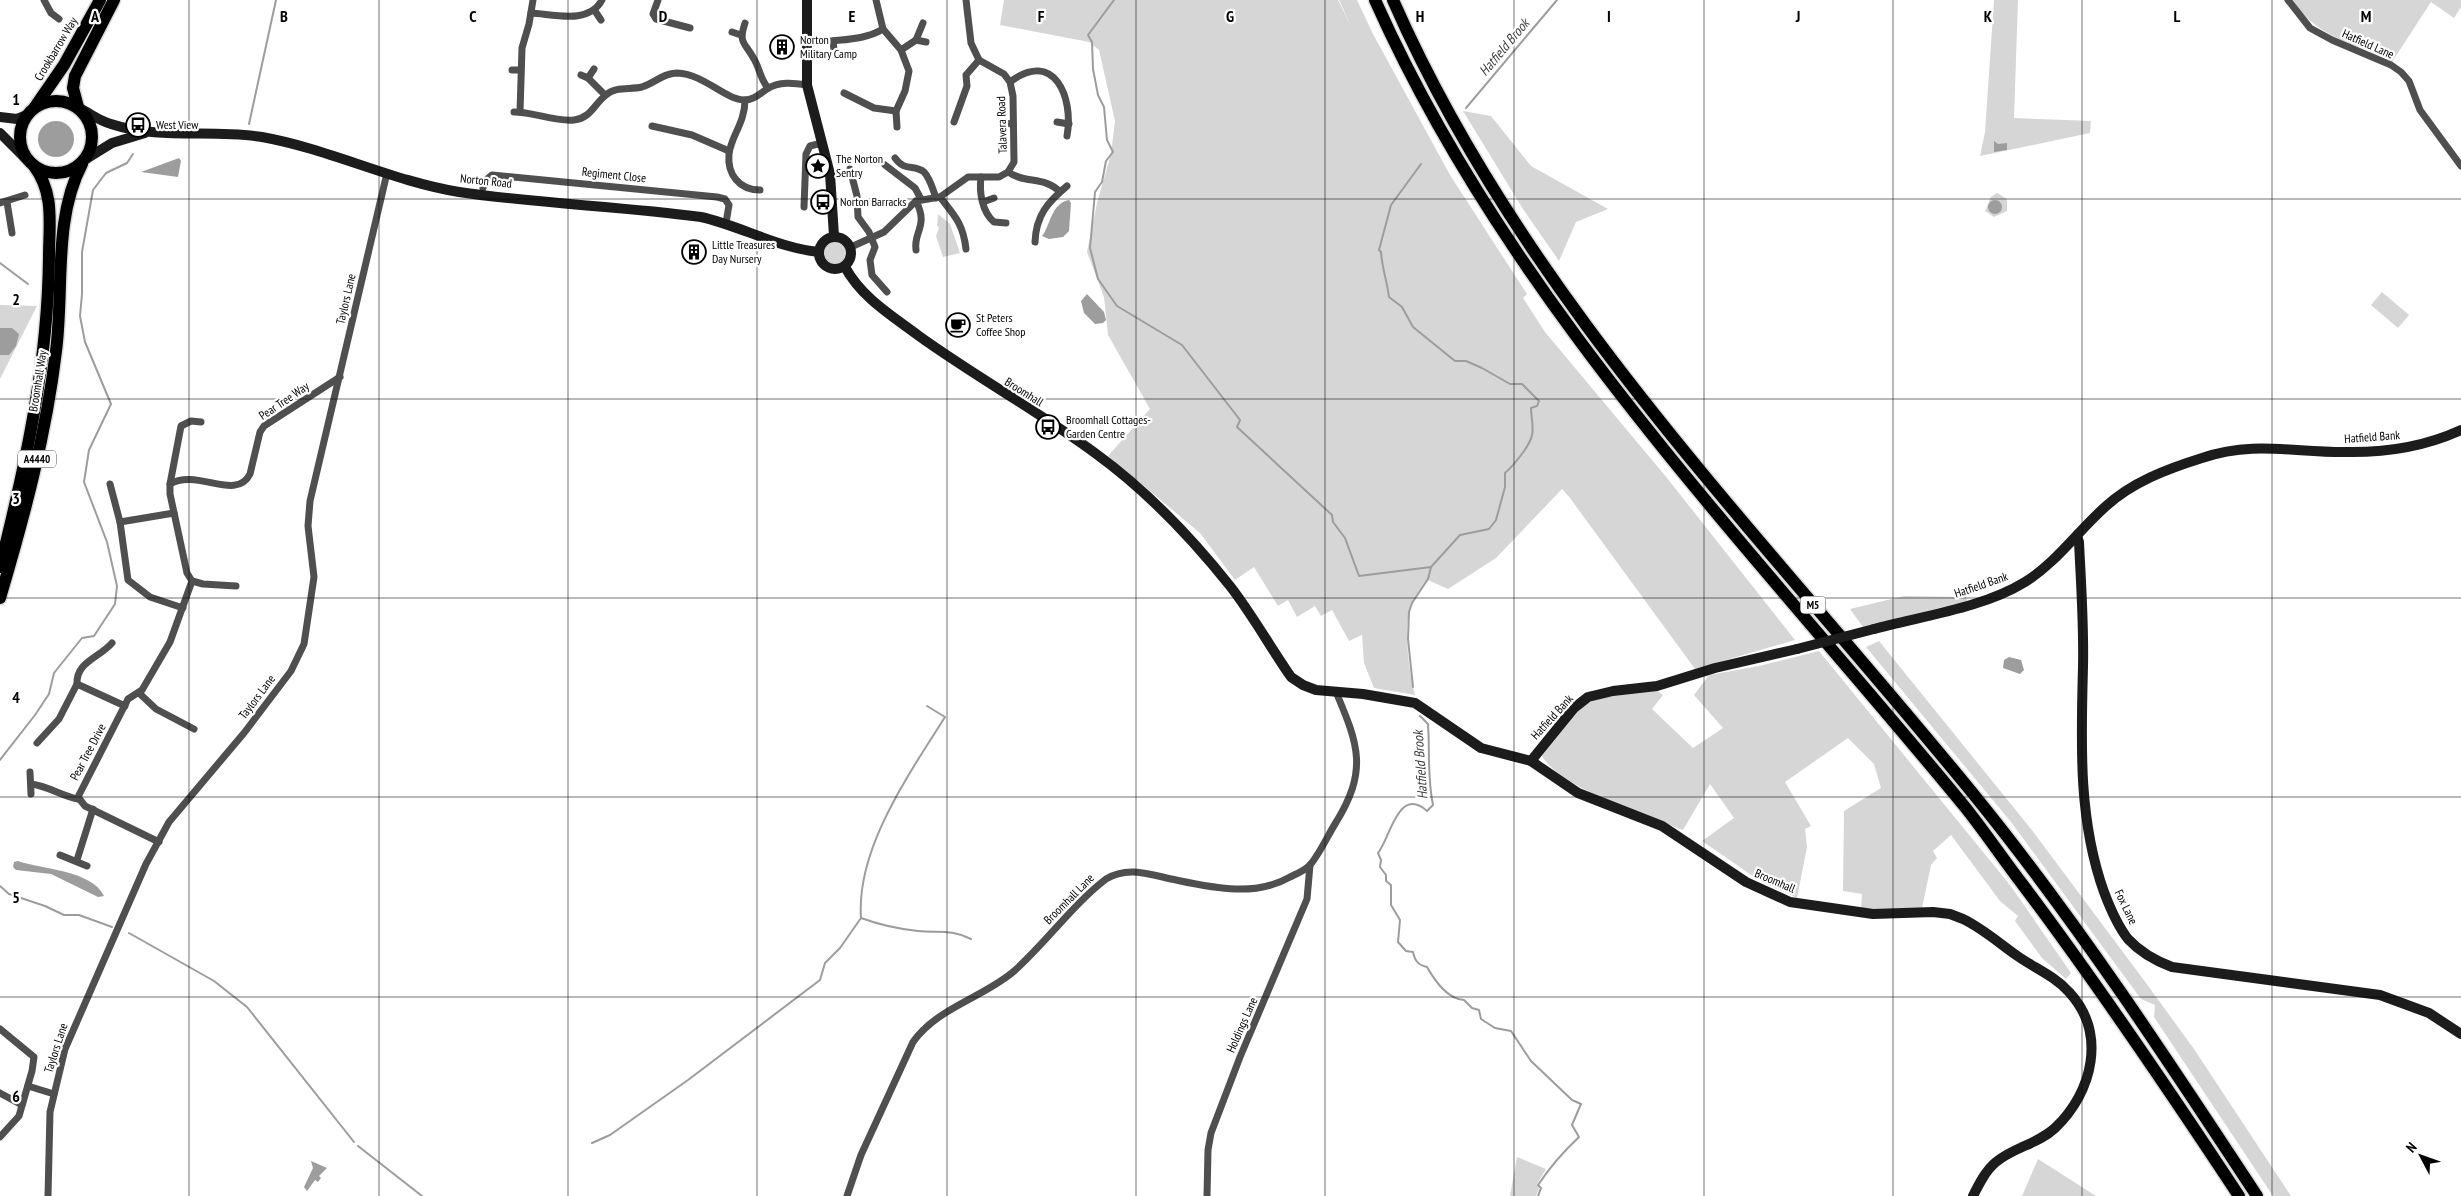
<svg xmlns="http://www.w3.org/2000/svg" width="2461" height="1196" font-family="'PT Sans Narrow',sans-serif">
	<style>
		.green { fill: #d6d6d6 }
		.water { fill: #9d9d9d }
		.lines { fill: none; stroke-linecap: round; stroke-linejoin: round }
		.stream { stroke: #9d9d9d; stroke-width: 2 }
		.highway-casing { stroke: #dbdbdb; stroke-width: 15 }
		.street { stroke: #4f4f4f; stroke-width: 7 }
		.secondary { stroke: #1c1c1c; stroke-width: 10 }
		.highway { stroke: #000; stroke-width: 12 }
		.secondary-bridge { stroke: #1c1c1c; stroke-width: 10 }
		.grid { fill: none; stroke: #000; stroke-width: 1; stroke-opacity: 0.55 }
		.labels { text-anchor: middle; stroke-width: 4.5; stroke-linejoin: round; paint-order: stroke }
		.shield { fill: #fff; stroke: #4c4c4c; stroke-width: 1 }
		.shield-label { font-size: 11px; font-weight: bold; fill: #000 }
		.poi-label { font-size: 12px; fill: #000; stroke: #fff; text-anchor: start }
		.street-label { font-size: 12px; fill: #000; stroke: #fff }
		.water-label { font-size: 14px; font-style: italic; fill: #3e3e3e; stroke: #fff }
		.grid-label { font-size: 16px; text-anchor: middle; font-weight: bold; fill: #000; stroke: #fff; stroke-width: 4.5; stroke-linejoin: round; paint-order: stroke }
	</style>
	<rect width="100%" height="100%" fill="#fff"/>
	<!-- green -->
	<g class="green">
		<path d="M1004,0H1338L1351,26L1339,0H1357L1373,34L1450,175L1527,294L1523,298L1545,332L1667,478L1795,640L1695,669L1570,498L1562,489L1496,558L1448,589L1428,580C1422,588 1414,596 1411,606C1403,628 1409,672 1415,695L1374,688L1364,663L1362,635L1349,641L1332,610L1321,616L1315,606L1297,617L1288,600L1278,606L1254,567L1235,580L1200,533L1108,456L1150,409L1108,335L1104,297L1087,252L1097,203L1111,154L1115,121L1099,50L1089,42L1000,25Z"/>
		<polygon points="1994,0 2018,0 2014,118 2091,121 2090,133 1980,156 1985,132"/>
		<path d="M2293,0H2461V7L2454,18L2431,2L2392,62C2355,42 2317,39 2293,0Z"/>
		<polygon points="1463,111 1491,116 1531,166 1608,209 1576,222 1559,261 1523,209"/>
		<polygon points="1997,193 2007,199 2007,211 1994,217 1985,211 1991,197"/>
		<polygon points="938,214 950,224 960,253 943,257 936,236 939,228 937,225"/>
		<circle cx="836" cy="253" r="12"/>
		<polygon points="2382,292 2409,315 2398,328 2371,305"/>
		<polygon points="0,305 37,306 0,379"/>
		<polygon points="1904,596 1966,597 1967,601 1863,627 1850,609"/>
		<polygon points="1879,641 2031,829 2146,983 2194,1049 2291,1196 2273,1196 2154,1017 2155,1005 2141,999 2011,822 1866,647"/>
		<path d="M1819,651L2010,885L2071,973L2066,979L2042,958L2015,921L2018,916L2000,901L1951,835L1933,851L1937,858L1931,865L1922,908L1885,910L1861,908L1862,894L1843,891L1844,811L1881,788L1874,764L1848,738L1785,782L1811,826L1805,829L1807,847L1797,898L1760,881L1702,841L1734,818L1710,784L1683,830C1648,816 1560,788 1542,756L1583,705L1599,698L1656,690L1663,695L1652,709L1693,748L1723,728L1694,695L1709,675L1759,666Z"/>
		<polygon points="1517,1157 1546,1169 1537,1184 1539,1189 1536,1196 1510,1196"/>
		<polygon points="2038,1159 2096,1196 2022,1196"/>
	</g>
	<!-- water -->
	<g class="water">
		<circle cx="56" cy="139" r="18"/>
		<polygon points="1994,141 1998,144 2007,143 2007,150 1994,152"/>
		<polygon points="179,158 181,161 178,177 141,172"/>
		<circle cx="1995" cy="207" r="7"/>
		<path d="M1069,200L1071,203L1069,231L1063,237L1049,239L1042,236C1050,227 1051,203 1069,200Z"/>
		<polygon points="1087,294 1104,312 1106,320 1103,323 1095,324 1084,313 1081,301"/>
		<polygon points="0,328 12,328 19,334 16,346 9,355 0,355"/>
		<polygon points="2009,657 2021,660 2024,670 2020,674 2003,668 2004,660"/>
		<path d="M18,861C40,869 92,870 104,896L98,897L51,874L16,870L13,867L14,862Z"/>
		<polygon points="311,1161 327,1168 319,1176 321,1178 318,1182 315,1180 307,1191 304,1187 313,1168"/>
	</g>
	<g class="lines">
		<!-- stream -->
		<g class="stream">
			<polyline points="1114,0 1088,35 1092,42 1093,69 1098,95 1104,107 1107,140 1113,152 1106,161 1102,182 1095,192 1090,248 1098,279 1117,306 1182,345 1240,420 1237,427 1332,515 1333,522 1345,538 1359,576 1431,567"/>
			<polyline points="1466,108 1557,0"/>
			<polyline points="249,124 276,0"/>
			<polyline points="0,263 28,284"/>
			<path d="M1413,687L1408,639L1409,612L1412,603L1428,579L1431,567L1460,535L1489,529L1496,520L1505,487V473C1513,466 1530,446 1532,435C1534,428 1531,416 1531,408L1537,406L1539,401L1522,384H1510L1482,368L1466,361H1455L1413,327L1402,307L1389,297C1387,281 1382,268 1381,252L1379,250L1391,205L1421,164"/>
			<path d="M1420,716L1428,724C1430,751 1427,777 1433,805L1427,811C1398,785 1390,839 1378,853L1381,860L1380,867L1386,875V881L1391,885V905L1400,920L1398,942L1406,951L1413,952C1415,961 1418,965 1427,967C1435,981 1447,999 1464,1000L1472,1008L1479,1010L1481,1019L1495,1028L1511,1031L1531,1061L1572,1100L1581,1104L1572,1125L1579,1137C1563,1152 1550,1167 1538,1185L1541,1188L1538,1196"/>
			<polyline points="0,760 35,715 49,694 54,673 82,638 94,636 115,604 117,586 107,542 84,482 89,450 111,404 85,342 80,316 82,294 82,252 93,190 106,173 127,163 133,154"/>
			<polyline points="0,886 9,894 45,906 64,915 79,915 112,927"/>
			<path d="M861,918C856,848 910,773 945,717L927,706"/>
			<polyline points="129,933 214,981 247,1007 354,1142"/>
			<path d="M592,1143L610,1135L688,1080L820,980L825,963L840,948L861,918C880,925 899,929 918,931C940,933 951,929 971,939"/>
			<polyline points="358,1146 422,1196"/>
		</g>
		<!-- highway casing -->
		<g class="highway-casing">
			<g id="highway">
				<path d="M1375,0C1511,306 1755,551 1965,807C1985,832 2003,859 2023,885C2099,986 2169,1090 2239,1196"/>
				<path d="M1393,0C1527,306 1771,544 1979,801C2080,926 2169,1062 2257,1196"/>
				<circle cx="56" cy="137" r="36"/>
				<polyline points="35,107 64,65 100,0"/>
				<polyline points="78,107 73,88 75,76 114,0"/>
				<path d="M0,567C26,464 48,363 49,257C49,224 55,194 34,166"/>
				<path d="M0,598C24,517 46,435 56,351C64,290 53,219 82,164"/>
			</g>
		</g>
		<!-- street -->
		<g class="street">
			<polyline points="44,0 51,13 59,19"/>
			<polyline points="658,0 653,14 656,19 690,28"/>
			<polyline points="876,0 883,29 901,50 909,71 905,91 896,111 897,127"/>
			<polyline points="2288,0 2310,28 2332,40 2391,65 2401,72 2409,81 2420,110 2461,166"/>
			<polyline points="595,11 601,20"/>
			<path d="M531,13C553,14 589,25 602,0"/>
			<path d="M745,23C738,44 745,42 754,59C760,69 760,79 768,88"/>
			<polyline points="732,32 741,35"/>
			<polyline points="916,40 926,42"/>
			<polyline points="833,41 834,50"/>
			<path d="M823,42C845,39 865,40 883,29"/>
			<polyline points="901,50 916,40 923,23"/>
			<polyline points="512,70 520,70"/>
			<polyline points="581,75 588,78 605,95"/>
			<polyline points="588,78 594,69"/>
			<path d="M1010,82C1054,49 1074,97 1067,136"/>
			<polyline points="844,93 874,108 896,111"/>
			<path d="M745,100C745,123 731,136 729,154C727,174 739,190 760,190"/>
			<path d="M514,112C534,112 555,122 574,120C591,118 594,104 606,95C616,86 630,90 642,87C655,83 663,73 677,73C704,74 724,99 744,100C754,100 759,94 767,89C779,81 794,83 807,85"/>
			<polyline points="520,112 522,48 529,24 533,0"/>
			<polyline points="954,122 967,86 966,75 979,60 971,43 966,0"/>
			<polyline points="1057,122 1069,124"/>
			<polyline points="1003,123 1013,124"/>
			<polyline points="652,126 692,135 729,151"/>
			<path d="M895,158C905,172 914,164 924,172C930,178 933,190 936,198"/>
			<polyline points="885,165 915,188 921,199"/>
			<polyline points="850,169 857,196 858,217 869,232 875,247 870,260 872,275 887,292"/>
			<path d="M1008,172C1025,184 1045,176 1060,192"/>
			<path d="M981,177C979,192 982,212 994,222L1006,223"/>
			<polyline points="483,188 485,181 492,175 717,197 725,199 729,205 726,223"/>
			<path d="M940,197C955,216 963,224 966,249"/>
			<path d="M916,201C929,226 913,232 916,250"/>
			<polyline points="7,202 12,233"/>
			<polyline points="983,202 994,198"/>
			<polyline points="0,203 25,195"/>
			<polyline points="804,207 806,154 810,146 822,143"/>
			<path d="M1035,242C1036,215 1048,202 1067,186"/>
			<polyline points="851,247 884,232 916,201 940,197 968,177 999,177 1008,172 1014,162 1013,96 1010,82 1004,74 979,60"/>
			<polyline points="110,484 120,522 174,513"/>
			<polyline points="170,484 181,426 191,421 201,422"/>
			<polyline points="120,522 128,580 150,597 183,608"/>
			<path d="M192,581L187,573L170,494V484C197,468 236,502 250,474L260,432L264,426L340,377"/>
			<polyline points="192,581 203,584 236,586"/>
			<path d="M77,684C76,662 99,658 112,643"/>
			<polyline points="139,693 156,709 194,729"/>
			<polyline points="37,743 59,719 77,684 125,706"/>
			<polyline points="30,772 31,794"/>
			<path d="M31,784C48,786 62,796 78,799"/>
			<polyline points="159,842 85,806 78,797 128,699 142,690 170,642 192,581"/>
			<polyline points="60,855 87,866"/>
			<polyline points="77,860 93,809"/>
			<polyline points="0,1029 34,1057 32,1071 19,1116 0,1137"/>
			<polyline points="28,1086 54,1094"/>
			<polyline points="0,1093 22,1105"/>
			<polyline points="48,1196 50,1112 65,1049 146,864 169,822 244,733 291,671 304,644 314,577 308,526 310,501 387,173"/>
			<path d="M847,1196L861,1155L913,1042C937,1008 982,998 1013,972C1046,943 1071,906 1106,879C1127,866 1149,874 1171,879C1210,887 1254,898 1290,877C1296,874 1304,871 1309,866C1318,857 1328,835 1335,824C1368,771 1359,746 1336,692"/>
			<polyline points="1207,1196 1208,1150 1211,1133 1240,1057 1307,899 1310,865"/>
		</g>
		<!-- secondary -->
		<g class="secondary">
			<polyline points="807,0 807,85 830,174 834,236"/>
			<path d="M81,109C91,114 100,121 111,124C159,140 212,129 262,137C329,149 392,181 459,192C539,204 621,206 701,217C741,226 778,248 819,252"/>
			<polyline points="0,117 17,119 27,115"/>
			<polyline points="0,133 28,161"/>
			<polyline points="86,159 112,143 145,133"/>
			<circle cx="835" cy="253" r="16"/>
			<path d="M845,267C862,298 891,315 919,336C976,377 1038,411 1095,453C1146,490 1191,537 1230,586C1252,614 1270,647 1291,677L1303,685L1316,690L1363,694L1415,703L1481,748L1531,761L1578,793L1662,826L1746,882L1790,902L1873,914L1933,912L1950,914L1963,919C1982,928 1999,943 2016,955C2034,968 2055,976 2069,992C2107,1033 2093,1092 2055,1128C2038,1144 2014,1147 1996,1162C1986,1170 1979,1184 1973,1196"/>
			<path d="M2077,536L2079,542C2081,584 2084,625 2083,667C2081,742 2078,820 2104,892C2110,908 2117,925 2128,939C2140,952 2156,961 2172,967L2380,995L2429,1013L2461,1034"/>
			<path d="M1874,629C1922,616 1983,608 2025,582C2057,562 2077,532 2105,507C2132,482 2167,469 2202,458C2252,441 2292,452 2343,452C2384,453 2424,447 2461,430"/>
			<polyline points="1531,761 1574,708 1588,697 1613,691 1657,686 1715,668 1797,649"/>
		</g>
		<!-- highway -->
		<use href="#highway" class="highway"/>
		<!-- secondary-bridge -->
		<polyline class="secondary-bridge" points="1797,649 1874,629"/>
	</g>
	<!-- grid -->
	<path class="grid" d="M189,0V1196M379,0V1196M568,0V1196M757,0V1196M947,0V1196M1136,0V1196M1325,0V1196M1514,0V1196M1704,0V1196M1893,0V1196M2082,0V1196M2272,0V1196M0,199H2461M0,399H2461M0,598H2461M0,797H2461M0,997H2461"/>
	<!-- icons -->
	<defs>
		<g id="building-ring" transform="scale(1.25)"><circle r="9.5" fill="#fff" stroke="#000" stroke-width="1.5"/><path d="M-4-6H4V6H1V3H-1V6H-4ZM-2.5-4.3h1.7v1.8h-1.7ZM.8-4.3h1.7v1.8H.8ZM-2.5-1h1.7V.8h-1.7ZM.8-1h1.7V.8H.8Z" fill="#000"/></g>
		<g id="bus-ring" transform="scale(1.25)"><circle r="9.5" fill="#fff" stroke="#000" stroke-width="1.5"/><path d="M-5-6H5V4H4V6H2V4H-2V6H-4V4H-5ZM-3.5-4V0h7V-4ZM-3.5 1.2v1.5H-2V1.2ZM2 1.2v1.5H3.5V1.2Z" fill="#000"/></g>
		<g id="sight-ring" transform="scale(1.25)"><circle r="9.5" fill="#fff" stroke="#000" stroke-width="1.5"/><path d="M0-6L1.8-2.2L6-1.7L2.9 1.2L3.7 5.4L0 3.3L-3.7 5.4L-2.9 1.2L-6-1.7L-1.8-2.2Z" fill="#000"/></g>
		<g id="cafe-ring" transform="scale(1.25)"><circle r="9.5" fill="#fff" stroke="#000" stroke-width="1.5"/><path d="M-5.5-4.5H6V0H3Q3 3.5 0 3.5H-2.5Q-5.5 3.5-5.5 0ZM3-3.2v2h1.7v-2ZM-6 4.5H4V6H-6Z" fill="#000"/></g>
	</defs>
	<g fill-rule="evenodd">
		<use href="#building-ring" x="782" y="47"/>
		<use href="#bus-ring" x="138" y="125"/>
		<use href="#sight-ring" x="818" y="166"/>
		<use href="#bus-ring" x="823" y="202"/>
		<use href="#building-ring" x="694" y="252"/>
		<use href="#cafe-ring" x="958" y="325"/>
		<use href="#bus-ring" x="1048" y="427"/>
	</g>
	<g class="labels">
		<!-- shield labels -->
		<g class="shield">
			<rect x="18" y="450.5" width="38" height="17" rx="4"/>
			<rect x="1800.5" y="596.5" width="25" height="17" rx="4"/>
		</g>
		<g class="shield-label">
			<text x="37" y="463">A4440</text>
			<text x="1813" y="609">M5</text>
		</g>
		<!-- poi labels -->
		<g class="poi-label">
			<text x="800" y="44">Norton<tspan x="800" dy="14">Military Camp</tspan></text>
			<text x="156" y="129">West View</text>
			<text x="836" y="163">The Norton<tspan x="836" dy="14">Sentry</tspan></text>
			<text x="840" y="206">Norton Barracks</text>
			<text x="712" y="249">Little Treasures<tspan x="712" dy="14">Day Nursery</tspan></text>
			<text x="976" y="322">St Peters<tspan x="976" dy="14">Coffee Shop</tspan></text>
			<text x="1066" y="424">Broomhall Cottages-<tspan x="1066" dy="14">Garden Centre</tspan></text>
		</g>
		<!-- street labels -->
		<g class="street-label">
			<text transform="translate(2368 44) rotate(24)" y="4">Hatfield Lane</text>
			<text transform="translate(56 49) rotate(-59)" y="4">Crookbarrow Way</text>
			<text transform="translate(1002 125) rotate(-92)" y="4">Talavera Road</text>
			<text transform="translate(614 175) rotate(6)" y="4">Regiment Close</text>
			<text transform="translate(486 181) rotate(6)" y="4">Norton Road</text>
			<text transform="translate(346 299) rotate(-77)" y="4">Taylors Lane</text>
			<text transform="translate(38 381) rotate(-81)" y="4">Broomhall Way</text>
			<text transform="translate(1024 392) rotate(32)" y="4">Broomhall</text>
			<text transform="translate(284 401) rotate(-34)" y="4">Pear Tree Way</text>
			<text transform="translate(2372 437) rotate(-4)" y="4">Hatfield Bank</text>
			<text transform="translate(1981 585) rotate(-19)" y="4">Hatfield Bank</text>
			<text transform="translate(257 697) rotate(-53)" y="4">Taylors Lane</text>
			<text transform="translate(1552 717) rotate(-48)" y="4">Hatfield Bank</text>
			<text transform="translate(88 752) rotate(-62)" y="4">Pear Tree Drive</text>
			<text transform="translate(1775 881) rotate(23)" y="4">Broomhall</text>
			<text transform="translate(1069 899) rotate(-45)" y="4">Broomhall Lane</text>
			<text transform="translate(2126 907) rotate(64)" y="4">Fox Lane</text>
			<text transform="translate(1242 1025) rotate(-66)" y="4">Holdings Lane</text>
			<text transform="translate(56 1048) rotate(-72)" y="4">Taylors Lane</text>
		</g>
		<!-- water labels -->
		<g class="water-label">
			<text transform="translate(1504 47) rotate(-50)" y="5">Hatfield Brook</text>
			<text transform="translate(1420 765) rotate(-94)" y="5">Hatfield Brook</text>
		</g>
	</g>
	<g class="grid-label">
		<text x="95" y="22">A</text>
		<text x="284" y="22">B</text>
		<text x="473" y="22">C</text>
		<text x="663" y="22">D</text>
		<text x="852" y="22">E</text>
		<text x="1041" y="22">F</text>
		<text x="1230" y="22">G</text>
		<text x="1420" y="22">H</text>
		<text x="1609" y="22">I</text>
		<text x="1798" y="22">J</text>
		<text x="1988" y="22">K</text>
		<text x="2177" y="22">L</text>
		<text x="2366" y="22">M</text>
		<text x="16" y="105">1</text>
		<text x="16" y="305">2</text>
		<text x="16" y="504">3</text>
		<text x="16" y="703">4</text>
		<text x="16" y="903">5</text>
		<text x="16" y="1102">6</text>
	</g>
	<!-- north arrow -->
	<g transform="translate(2421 1156) rotate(311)" stroke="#ffffff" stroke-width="4" paint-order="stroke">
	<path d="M0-4L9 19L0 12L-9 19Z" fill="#000000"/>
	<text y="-8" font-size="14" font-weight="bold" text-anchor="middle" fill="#000000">N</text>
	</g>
</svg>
